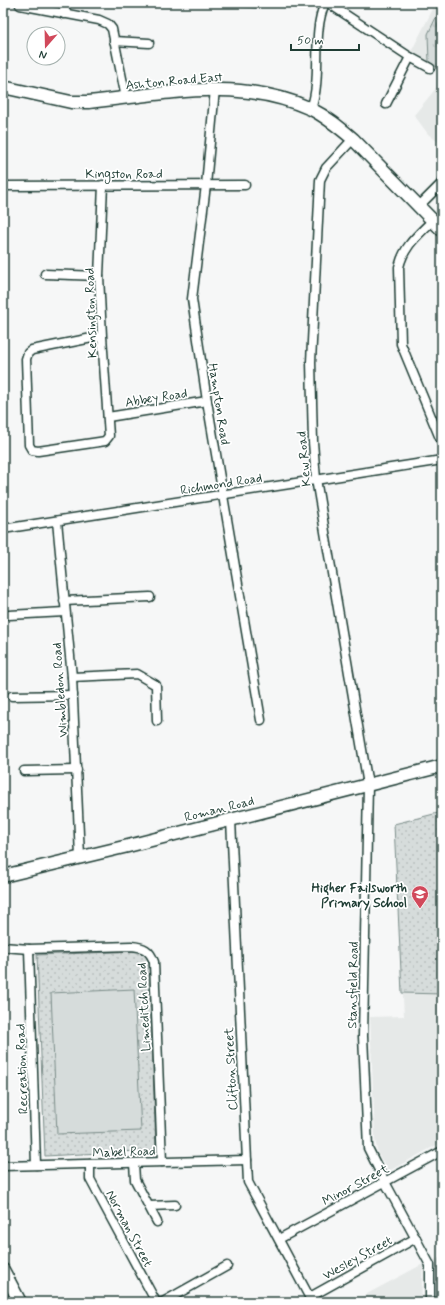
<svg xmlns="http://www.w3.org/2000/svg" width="445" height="1305" font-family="Mynerve,sans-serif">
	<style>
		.built { fill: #e6e9e8 }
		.industrial { fill: url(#industrial-grid) }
		.grass { fill: url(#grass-tufts); stroke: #7a8c88 }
		.park { fill: url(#park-dots); stroke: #7a8c88 }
		.garden { fill: #d6dcdb; stroke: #7a8c88 }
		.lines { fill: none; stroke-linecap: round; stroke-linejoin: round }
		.street-casing { stroke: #1f3d34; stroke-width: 11 }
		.secondary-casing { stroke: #1f3d34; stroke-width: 15 }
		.street { stroke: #fff; stroke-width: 8 }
		.secondary { stroke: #fff; stroke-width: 12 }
		.labels { text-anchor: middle; stroke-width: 3.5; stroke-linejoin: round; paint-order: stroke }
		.street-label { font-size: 13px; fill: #1f3d34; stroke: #fff }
		.poi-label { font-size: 13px; font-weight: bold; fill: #1f3d34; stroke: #fff; text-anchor: end }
	</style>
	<defs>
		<pattern id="industrial-grid" width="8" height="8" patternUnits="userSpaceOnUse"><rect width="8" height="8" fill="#e6e9e8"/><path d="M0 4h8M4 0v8" fill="none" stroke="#c5c9c8"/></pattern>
		<pattern id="grass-tufts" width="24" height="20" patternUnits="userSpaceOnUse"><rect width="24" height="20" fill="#d6dcdb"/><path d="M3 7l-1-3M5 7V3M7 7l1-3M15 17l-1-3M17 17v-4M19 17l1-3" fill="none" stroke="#b7bebd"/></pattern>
		<pattern id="park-dots" width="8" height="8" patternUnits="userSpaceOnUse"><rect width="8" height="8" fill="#d6dcdb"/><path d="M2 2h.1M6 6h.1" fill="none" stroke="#b7bebd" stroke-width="1.8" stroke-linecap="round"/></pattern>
	</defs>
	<rect width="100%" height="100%" fill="#f6f7f7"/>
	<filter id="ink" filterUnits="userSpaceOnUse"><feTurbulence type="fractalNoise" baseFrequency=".025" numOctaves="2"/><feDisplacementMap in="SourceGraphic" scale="8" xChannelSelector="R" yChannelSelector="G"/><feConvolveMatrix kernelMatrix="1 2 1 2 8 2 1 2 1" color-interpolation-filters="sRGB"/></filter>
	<g filter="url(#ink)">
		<!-- built -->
		<g class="built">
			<polygon points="436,3 442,3 442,70 411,52"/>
			<polygon points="442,81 442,145 428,134 414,115"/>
			<polygon points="442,812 442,1142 389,1171 378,1154 375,1140 370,1017 404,1016 394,824"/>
			<polygon points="442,1257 442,1295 439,1297 432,1296 432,1261"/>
			<polygon points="423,1264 421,1302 352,1302"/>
		</g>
		<!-- industrial -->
		<polygon class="industrial" points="3,1284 13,1302 3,1302"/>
		<!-- grass -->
		<polygon class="grass" points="442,5 442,16 438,25 442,70 429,62 428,34"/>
		<!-- park -->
		<g class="park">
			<polygon points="201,3 257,3 256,8"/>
			<polygon points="442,812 442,994 402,993 394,824"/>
			<polygon points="139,951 145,955 149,962 156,1150 45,1156 37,955"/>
		</g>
		<!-- garden -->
		<polygon class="garden" points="134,989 141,1131 57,1134 51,993"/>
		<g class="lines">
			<!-- street casing -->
			<g class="street-casing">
				<g id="street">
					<polyline points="328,3 410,57 430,68"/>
					<polyline points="20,5 99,20 108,24 112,29 126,98"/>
					<polyline points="64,14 66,3"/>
					<polyline points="114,41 149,43"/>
					<polyline points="215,89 206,185 192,299 207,401 261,720"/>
					<polyline points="386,104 410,57"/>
					<path d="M311,109C323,75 311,35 325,3"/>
					<polyline points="353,139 326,168 320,180 311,362 313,442 316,479 368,785 363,1036 368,1148 385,1182 430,1265 430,1302"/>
					<polyline points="3,186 245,185"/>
					<polyline points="418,207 442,183"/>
					<path d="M432,221C417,236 404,246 399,267L401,344L442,443"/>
					<polyline points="45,274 99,276"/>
					<polyline points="102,336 32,350 28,353 26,359 29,445 32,450 38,451 99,442 105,441 109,436 102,336 99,276 103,185"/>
					<polyline points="108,417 207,401"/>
					<polyline points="57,521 72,677 80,857"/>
					<polyline points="3,529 442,460"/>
					<polyline points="64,601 150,597"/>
					<polyline points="9,615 65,612"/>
					<polyline points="72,677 137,674 156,685 157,721"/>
					<polyline points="12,696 73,695"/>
					<polyline points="24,771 77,770"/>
					<polyline points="231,820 248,1182 312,1302"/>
					<path d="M3,947L29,949L131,946C144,947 150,950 154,962L162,1162"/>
					<polyline points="29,949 36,1165"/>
					<polyline points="134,1163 135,1180 157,1222"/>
					<polyline points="90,1164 90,1179 156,1302"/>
					<polyline points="3,1166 247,1160"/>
					<polyline points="149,1206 175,1205"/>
					<polyline points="279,1239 442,1151"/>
					<polyline points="310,1297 416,1238"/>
					<polyline points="163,1302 227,1266"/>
				</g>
			</g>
			<!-- secondary casing -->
			<g class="secondary-casing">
				<g id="secondary">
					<path d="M3,87L71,102H89C165,94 238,76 311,109C327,117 340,128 353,139L442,230"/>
					<polyline points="3,876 128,846 442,766"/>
					<polyline points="3,1270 20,1302"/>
				</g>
			</g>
			<!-- street -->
			<use href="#street" class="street"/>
			<!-- secondary -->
			<use href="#secondary" class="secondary"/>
		</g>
	</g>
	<!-- icons -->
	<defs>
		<g id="school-pin" transform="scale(0.9)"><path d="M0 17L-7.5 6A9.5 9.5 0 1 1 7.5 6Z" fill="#d1495b" stroke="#fff"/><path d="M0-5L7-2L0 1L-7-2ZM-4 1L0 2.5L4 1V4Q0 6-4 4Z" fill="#fff"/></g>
	</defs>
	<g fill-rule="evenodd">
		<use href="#school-pin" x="420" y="894"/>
	</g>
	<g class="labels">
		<!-- street labels -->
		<g class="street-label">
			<text transform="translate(174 80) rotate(-5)" y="5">Ashton Road East</text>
			<text x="124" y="178">Kingston Road</text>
			<text transform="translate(90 313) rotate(-92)" y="5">Kensington Road</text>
			<text transform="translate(156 397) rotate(-9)" y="5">Abbey Road</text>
			<text transform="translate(220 404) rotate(81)" y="5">Hampton Road</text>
			<text transform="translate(303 459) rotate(-95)" y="5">Kew Road</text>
			<text transform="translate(221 483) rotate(-9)" y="5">Richmond Road</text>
			<text transform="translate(59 690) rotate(-94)" y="5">Wimbledon Road</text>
			<text transform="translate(219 808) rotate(-14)" y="5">Roman Road</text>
			<text transform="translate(352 985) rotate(-89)" y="5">Stansfield Road</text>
			<text transform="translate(143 1007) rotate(-93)" y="5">Limeditch Road</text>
			<text transform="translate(21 1069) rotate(-92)" y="5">Recreation Road</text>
			<text transform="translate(230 1069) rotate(-93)" y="5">Clifton Street</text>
			<text transform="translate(124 1151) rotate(-2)" y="5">Mabel Road</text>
			<text transform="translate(355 1184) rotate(-28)" y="5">Minor Street</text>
			<text transform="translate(130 1228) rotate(62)" y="5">Norman Street</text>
			<text transform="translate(357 1257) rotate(-29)" y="5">Wesley Street</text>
		</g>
		<!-- poi labels -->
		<g class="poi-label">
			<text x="407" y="892">Higher Failsworth<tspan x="407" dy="15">Primary School</tspan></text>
		</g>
	</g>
	<!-- margin -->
	<rect width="445" height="1305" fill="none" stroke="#fff" stroke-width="16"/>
	<rect x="8" y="8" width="429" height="1289" fill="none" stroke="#1f3d34" stroke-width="1.5" filter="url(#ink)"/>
	<!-- north arrow -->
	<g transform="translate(46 46) rotate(200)"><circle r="19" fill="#ffffff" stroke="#a5b1ae"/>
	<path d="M0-3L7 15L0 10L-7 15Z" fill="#d1495b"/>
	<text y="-6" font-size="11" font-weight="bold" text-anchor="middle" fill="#1f3d34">N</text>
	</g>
	<!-- scale -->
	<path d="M291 44v6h68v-6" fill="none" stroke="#1f3d34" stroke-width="2"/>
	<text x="297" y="44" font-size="12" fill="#1f3d34" stroke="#ffffff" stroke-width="3" paint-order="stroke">50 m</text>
</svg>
